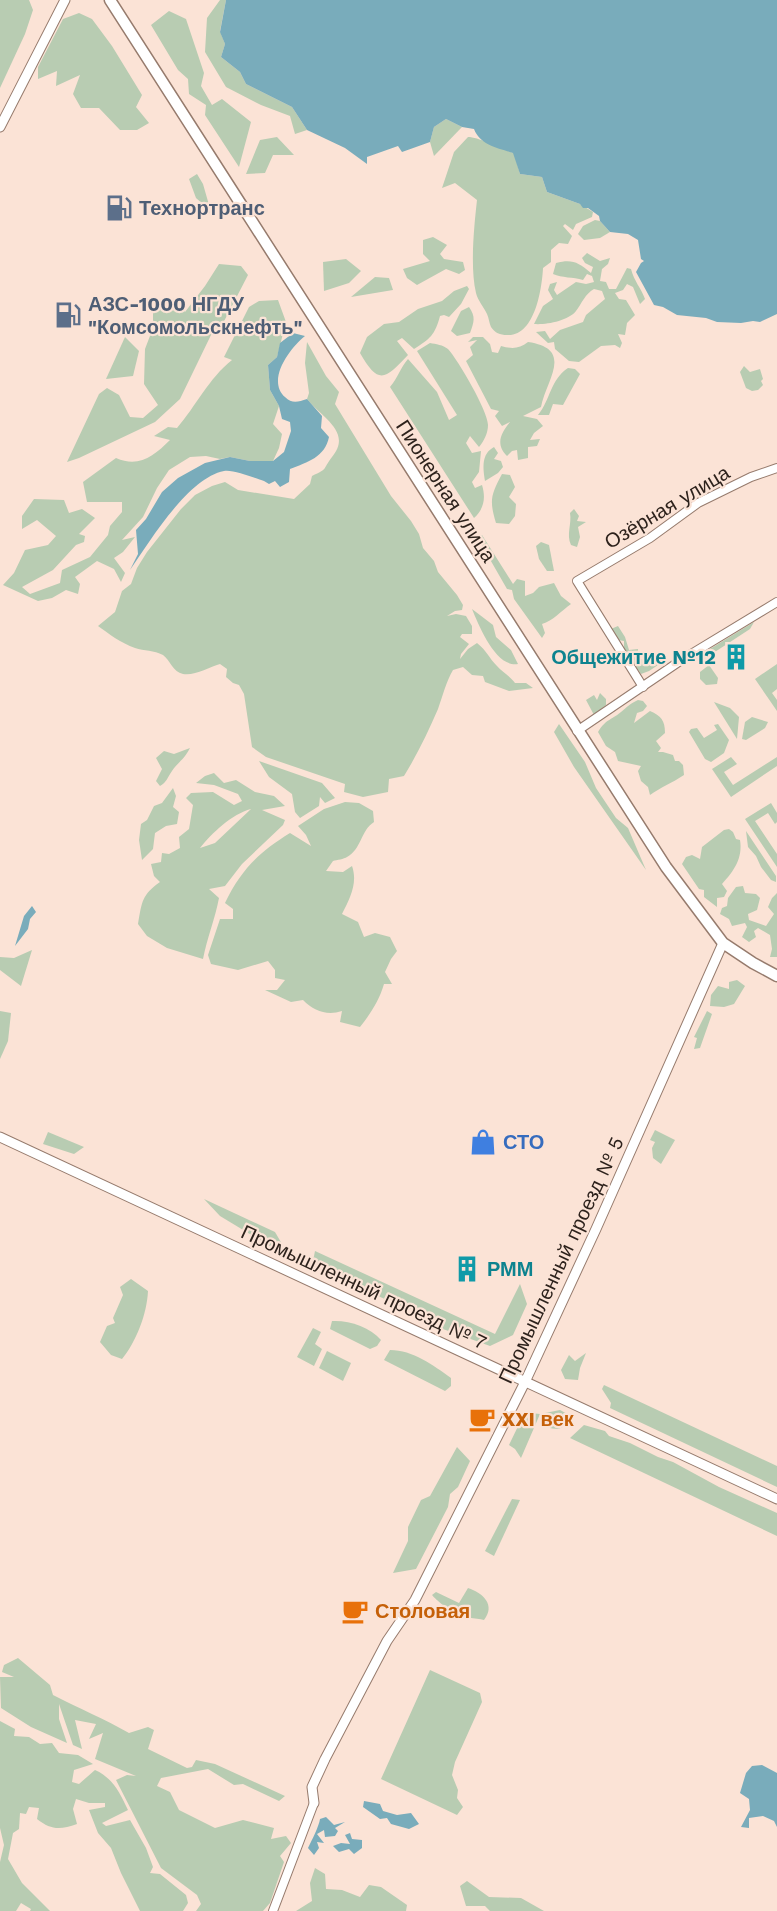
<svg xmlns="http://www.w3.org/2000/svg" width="777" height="1911" font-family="'Work Sans',sans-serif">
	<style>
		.green { fill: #b8ccb2; fill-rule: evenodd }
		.water { fill: #79acbb }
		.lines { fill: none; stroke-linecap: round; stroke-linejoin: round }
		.minor-casing { stroke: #967b6d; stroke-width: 10 }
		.tertiary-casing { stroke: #967b6d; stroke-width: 11 }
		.secondary-casing { stroke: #967b6d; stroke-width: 13 }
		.minor { stroke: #fff; stroke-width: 8 }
		.tertiary { stroke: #fff; stroke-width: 9 }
		.secondary { stroke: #fff; stroke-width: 10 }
		.labels { text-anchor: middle; stroke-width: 4.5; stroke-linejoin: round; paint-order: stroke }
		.service-label { font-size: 20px; font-weight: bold; fill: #4e5e75; stroke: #fbe3d6; text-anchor: start }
		.street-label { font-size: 20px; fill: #2d221c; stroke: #fbe3d6 }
		.culture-label { font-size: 20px; font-weight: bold; fill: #0d838f; stroke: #fbe3d6; text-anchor: end }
		.shop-label { font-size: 20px; font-weight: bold; fill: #366cbe; stroke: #fbe3d6; text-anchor: start }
		.food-label { font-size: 20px; font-weight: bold; fill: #c56008; stroke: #fbe3d6; text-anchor: start }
	</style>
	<rect width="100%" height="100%" fill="#fbe3d6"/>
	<!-- green -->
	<g class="green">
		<polygon points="0,0 29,0 33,10 25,34 0,88"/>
		<polygon points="220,0 226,0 220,31 225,44 221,57 240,72 246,84 292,107 307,130 295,134 290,116 261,105 226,87 205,52 207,18"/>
		<polygon points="169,11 186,19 204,73 201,86 212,105 222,99 251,122 239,167 205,115 206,105 189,94 188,79 178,70 151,25"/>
		<polygon points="79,13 92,19 112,46 142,95 136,107 149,123 137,130 120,130 99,108 81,108 73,94 80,75 56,86 57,71 38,79 38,67 63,19"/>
		<polygon points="446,119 462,127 434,156 430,142 434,127"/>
		<polygon points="277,137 294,155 273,155 265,173 246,174 260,140"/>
		<path d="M468,137C479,137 501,149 514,153L520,174L542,177L547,192L580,204L593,212L592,217L576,224L573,230L565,224L563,226L572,236L568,244L559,243L551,250V262L543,268C542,288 535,337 507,335C500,335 495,333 491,327C489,323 489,318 487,314C484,307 478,301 476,293C470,268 474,227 477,200L455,183L442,188L454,152Z"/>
		<polygon points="197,174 203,184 211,212 204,217 204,205 196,198 189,179"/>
		<polygon points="595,220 600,221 610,232 600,238 584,240 578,234 583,226"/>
		<polygon points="433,237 447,245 440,254 444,259 463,262 465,270 459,274 446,269 417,285 407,278 403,269 430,261 423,254 423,240"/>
		<path d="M587,253L600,261L610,258L608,264L602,269L600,281L606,282L609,289H616L627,268L631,269C634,281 641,288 645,299L640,304L633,287L627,284L623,290L615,293L619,299L626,300L635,315L627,323L625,335L618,334L622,343L620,348L615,345L601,346L579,362L569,361L555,349L554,342L548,343L536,332L545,331L550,339L560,330L583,322L586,315L605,299L602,291L594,289C585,294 582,303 576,311C568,321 546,325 534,324L543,306L553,299L548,290L550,284L557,282L554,290L557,295L576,282L586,284L594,282L592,276L587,274L583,280C573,277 562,278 553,274L556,263C572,259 578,262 591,273L593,267L585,263L582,258Z"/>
		<polygon points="346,259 361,271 349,283 324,291 323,262"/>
		<polygon points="219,264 241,266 248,275 220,329 211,335 180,399 155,422 79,458 67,462 99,394 107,388 119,395 130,417 143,418 158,405 144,384 145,349 153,328 153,307 178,297 185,312 205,286"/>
		<polygon points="375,277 389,278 393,290 351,297"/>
		<path d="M467,286L469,289L461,304L449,317L444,315L440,316C435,335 430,339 414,349L402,338L397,341L408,355C385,379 379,386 360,353L367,337L384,324L399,322L418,309L442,301L454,291Z"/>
		<path d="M278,300L286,322L277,357L268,365L270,390L279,406L273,424L282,434L279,448L273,461H250L230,457L220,459L206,456L190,457L169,470L157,488L143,517L122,540L135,537L123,552L114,558L125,573L121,582L114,569L97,561L75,577L80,584L78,594L66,590L52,598L38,601L3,585L14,573L25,550L48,545L56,536L37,520L22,529V516L34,499L64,500L69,513L82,509L95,518L79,534L85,536L84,542L76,545L53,570L22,587L30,594L60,583L62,570L90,557L108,535L110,526L122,512V502H87L83,482L116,458C139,468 154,456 170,440L154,436L168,427L177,428C196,406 209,378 232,360L224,357L249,307L259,301Z"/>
		<path d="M469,307C476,317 474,322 470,333L457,336L451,331L461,311Z"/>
		<polygon points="125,337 139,351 133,376 106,379"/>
		<path d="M473,337H483L490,344L492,352L498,353L501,346C512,349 519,349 528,342C575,349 546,380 541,407L523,416L537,419L543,426L534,433L530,440L540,439L537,446L528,447V458L518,460L517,450L512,451L507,456C495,444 501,433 510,422L502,426L495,416L499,411L491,409L466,361L473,355L470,347L477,340L468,342Z"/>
		<path d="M307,342L326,376L339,392L335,404L391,496L411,521L419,534L423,548L434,561L438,572L457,595L463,605L462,610L455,611L447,616L456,614L466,616L472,626V634H462L460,637L469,644L461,654L460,659L468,649L477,643C487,651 489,658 497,666C502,672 510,676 515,683H526L533,688L509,691L485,682L483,676L472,675L463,667L453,670C446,682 443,695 438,709C428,732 417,755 404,776L389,779L388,792L363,797L344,792L345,784L266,757L252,747L244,694L239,685L233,683L226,677L227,669L220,664C209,667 195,676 183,674C173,672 170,660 163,655C154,650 144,651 135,648C121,643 109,634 98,626L115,612L122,591L131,584L137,568L147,552L181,509L195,495L212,486L225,482L238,490L294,499L310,484L312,476C329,468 322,470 332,457C353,432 321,417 307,399L309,393L305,363Z"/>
		<path d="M430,343C436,344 443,345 448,349C458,360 488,411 488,425C488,433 484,441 479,447L470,436L466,443L472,453L481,451L479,472L472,482L475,488L482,485C486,498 484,509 474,518L390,387C398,378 400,368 408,359L437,392L449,420L457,415L417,351Z"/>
		<polygon points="744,366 750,372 760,369 763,379 761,381 763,385 758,390 752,391 746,388 740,372"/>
		<path d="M568,368L575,369L580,374L563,405L553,404L549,415H538C551,399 550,380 568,368Z"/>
		<path d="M494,447L498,453L494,459L501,461L503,467L498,473L485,481C483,468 481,454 494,447Z"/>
		<path d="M502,474L510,475L515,487L509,497L516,504L515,516L509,524L496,523C489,500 491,495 502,474Z"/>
		<path d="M574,509L579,516L577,521L586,522L578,527L580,537L577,547L571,545C566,534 572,524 570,513Z"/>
		<path d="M476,535H482L513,584L517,579L525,581V596L533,593L539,587L554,583L561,596L571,604C561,611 553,621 542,624L545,633L542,638L514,599L512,590L507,589Z"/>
		<polygon points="541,542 549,545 554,571 547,571 539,559 536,546"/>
		<path d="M472,609L493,625L496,637L511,650L518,664C496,668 479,626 472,609Z"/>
		<polygon points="754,622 750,629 701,661 692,660"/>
		<polygon points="618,626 625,637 629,650 638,649 638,657 650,664 664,657 667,659 649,671 641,674 624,650 624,641 618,640 611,629"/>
		<polygon points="777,664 777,689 772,693 777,700 777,711 755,679"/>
		<polygon points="709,665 718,678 717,684 706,685 700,679 700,672"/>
		<polygon points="600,693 606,699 606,705 594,715 586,700 594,695 597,700"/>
		<path d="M638,700L643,701L647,706L643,711L637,713L634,723L650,711C661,716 665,720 665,733L656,741L661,748L658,752H663L673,755L675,761H679L683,765L684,775C672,783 661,787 650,795L648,787L641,781L638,771L641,766L618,761L615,752L606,746L598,732C606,719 610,721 621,712C627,707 631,703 638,700Z"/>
		<polygon points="714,702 730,708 739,717 737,739"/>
		<polygon points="752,717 768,722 765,728 746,740 742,739 745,722"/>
		<polygon points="559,724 585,762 596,788 616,818 628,828 646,870 574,767 554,732"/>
		<polygon points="718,724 729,740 724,753 711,762 705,759 689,732 691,729 697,728 704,738 717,730 714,725"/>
		<path d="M190,748C184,760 178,762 172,771C167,778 167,782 160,786L156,781L162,769L156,758L164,751L174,754Z"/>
		<polygon points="731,757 737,764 724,772 733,785 777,757 777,766 731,797 712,769"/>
		<polygon points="259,761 322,783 335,798 325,803 320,797 319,806 300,818 295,812 292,794 269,777"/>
		<path d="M214,773L224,783L236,780L255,792L274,796L285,806L262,810L285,820L283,825L242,864L225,886L209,889L219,898C215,919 207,938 203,959L167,948L147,936L138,924C142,901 142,895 160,882L154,876L151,864L161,862L162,853L169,854L180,848L179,837L189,829L193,805L186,798L191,793L213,792L234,805L242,801L238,794L214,785L196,783L205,776ZM251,809L215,843L200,848C212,833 232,814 251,809Z"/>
		<polygon points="173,788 176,796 173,807 179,812 177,824 166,826 155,833 153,849 142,860 139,840 141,824 147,820 154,806 162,803"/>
		<path d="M345,802L359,803L373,811L374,822C361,830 361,850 347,857C344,859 337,860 333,861L326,871L343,872L352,866C358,883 350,898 342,914L358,922L364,937L375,933L390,937L397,951L391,959L385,972L392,984H384C379,1001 371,1013 360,1027L340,1022L342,1011C327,1016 314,1011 303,1000L291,1002L265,990H277L285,980L275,978V970L268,961L238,970L211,964L208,955L220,919H233V909L225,903C241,870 259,852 290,833L311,846L306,835L298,826L324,809Z"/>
		<polygon points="771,803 777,813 777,822 775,824 768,813 755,821 777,854 777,867 745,819"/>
		<path d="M729,829L733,832L736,839L740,840C743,858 734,871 722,884L727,891L724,897L717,898V907L704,897V890L699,889L682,864L686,857L692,855L700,859L702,847L724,830Z"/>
		<polygon points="746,831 776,876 776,882 771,880 761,867 756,856 748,847"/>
		<polygon points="743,886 745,893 756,894 760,898 757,910 748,914 749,920 766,926 774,914 768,907 772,898 777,893 777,957 770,957 772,949 770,935 758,928 754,931 756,937 749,942 742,937 747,927 745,923 732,926 729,919 720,914 722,908 727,906 728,898 736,887"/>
		<polygon points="32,950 21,986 0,970 0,957 14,958"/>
		<polygon points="737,980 745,986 734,1004 724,1007 710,1006 711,995 718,986 729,989 729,982"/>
		<polygon points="0,1011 11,1013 8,1041 0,1059"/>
		<polygon points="707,1011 712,1014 700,1048 694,1049 697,1038 694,1037"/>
		<polygon points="655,1130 675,1140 661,1164 653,1158 652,1148 655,1142 650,1140"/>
		<polygon points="48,1132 84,1147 74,1154 43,1144"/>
		<polygon points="204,1199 275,1232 282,1244 273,1248 220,1216"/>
		<polygon points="315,1251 495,1334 520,1284 527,1304 513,1335 490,1346 418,1320 417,1305 409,1310 312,1266"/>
		<path d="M131,1279L148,1291C147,1314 136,1342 122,1359L111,1355L100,1342L107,1326L115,1323L113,1318L123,1295L120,1287Z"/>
		<path d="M332,1321C349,1320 370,1327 381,1340L377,1346L370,1349L330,1329Z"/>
		<polygon points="313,1328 321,1332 315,1344 322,1349 314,1366 297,1357"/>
		<path d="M390,1350C413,1350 433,1365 451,1378V1386L445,1391L384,1360Z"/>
		<polygon points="327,1351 351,1363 343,1381 319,1368"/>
		<polygon points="586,1353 580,1368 578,1380 565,1379 561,1370 569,1355 575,1361"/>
		<polygon points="604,1385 777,1466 777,1487 610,1408 611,1403 602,1389"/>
		<path d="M560,1410L573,1417C562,1431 557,1431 540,1425L545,1413Z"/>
		<polygon points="530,1413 540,1414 521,1458 515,1449 509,1445 522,1418 526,1419"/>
		<polygon points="584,1425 605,1431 609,1436 630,1443 658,1457 673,1462 719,1487 777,1513 777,1536 570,1438"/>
		<polygon points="457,1447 470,1461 458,1487 450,1494 448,1507 416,1569 393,1573 408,1541 408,1527 421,1500 430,1496"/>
		<polygon points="512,1499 520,1500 494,1556 485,1551"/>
		<path d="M468,1588C483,1593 496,1605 484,1620C476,1618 462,1618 455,1614C451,1612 435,1599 432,1595L436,1592L459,1603Z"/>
		<path d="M18,1658L50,1685L53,1695C78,1708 105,1719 129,1733L148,1727L154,1730L148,1749L187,1768L192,1767L196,1760L215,1764L285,1796L279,1801L243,1784L234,1785L208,1769L161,1778L157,1786L170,1792L179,1810L215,1828L243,1820L274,1828L271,1839L286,1836L291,1843L280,1856L284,1862L270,1903L263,1911H196L201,1904L197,1895L161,1868L116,1780L127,1775L136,1776L95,1759L103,1733L89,1739L96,1724L75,1720L82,1749L73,1745L59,1704V1719L67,1743L31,1727L1,1708L0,1677H14L2,1672L4,1665Z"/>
		<polygon points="430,1670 480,1693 482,1702 455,1762 452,1775 458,1790 457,1798 463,1807 457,1815 381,1779"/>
		<path d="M0,1721L15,1729L14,1736L29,1737L40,1744L52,1743L59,1753L78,1755L93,1764L74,1770L72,1782L79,1784L95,1770C113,1778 120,1793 128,1810L102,1823L106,1826L130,1820L146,1848L153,1867L150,1873L160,1874L186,1895L188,1903L183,1911H140L121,1873L111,1848L98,1833L89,1810L105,1807V1803H89L76,1799L73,1809L77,1824C60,1830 51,1830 37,1819L39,1808L29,1807L26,1814L20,1813L19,1829L13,1833L8,1859L22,1883L50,1911H30L31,1909L21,1903L16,1911H0V1862L4,1845L0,1828Z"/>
		<polygon points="315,1868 325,1874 326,1889 342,1890 360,1897 369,1885 381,1887 407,1905 406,1911 296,1911 312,1901 310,1883"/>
		<polygon points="467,1881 489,1897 521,1898 544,1911 490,1911 485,1906 466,1906 460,1886"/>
	</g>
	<!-- water -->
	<g class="water">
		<path d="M226,0H777V314L760,322L753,321L741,323L717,322L706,318L677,315L663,307L654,305L636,272L641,263L644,261L641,259L638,240L628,234L610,232L600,221L599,216L588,208H583L580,204L547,192L542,177L520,174L513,153C498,148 480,145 474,129L462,127L446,119L434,127L430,142L402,152L398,146L367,157V164L345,148L307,130L292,107L246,84L240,72L221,57L225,44L220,32Z"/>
		<path d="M293,333L305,336C290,348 266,380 285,397C292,404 298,402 307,399L322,416L321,428L329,437C325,457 308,462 290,469L289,482L280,487L275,481L269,484L264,481C255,478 232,469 224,471C188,478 150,541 130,570L138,554L136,530L146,519L162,492L178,478L205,463L230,457L250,461H273L284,452L291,431L290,422L282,419L279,406L270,390L268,365L277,357L280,343Z"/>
		<polygon points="32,906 36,912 30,919 28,929 15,946 24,916"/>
		<polygon points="762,1765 777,1773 777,1827 774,1821 763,1816 749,1818 749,1828 741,1827 750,1810 749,1799 740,1793 746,1773 752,1766"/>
		<polygon points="364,1801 380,1804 383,1811 397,1815 411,1813 419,1824 409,1829 391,1824 387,1818 380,1819 363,1807"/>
		<path d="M326,1817L334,1825L345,1822L335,1828L338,1831L335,1836L325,1837L324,1830L317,1834L324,1843L317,1842L319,1848L314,1855L308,1848C312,1840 319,1826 320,1819Z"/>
		<polygon points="350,1833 352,1839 362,1840 362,1848 354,1854 349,1849 339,1852 333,1846 341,1843 350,1844 345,1835"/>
	</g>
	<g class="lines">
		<!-- minor casing -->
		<g class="minor-casing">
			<g id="minor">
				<polyline points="643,687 577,581 650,538 698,503 751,477 777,468"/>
				<polyline points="577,731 683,659 777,602"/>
				<polyline points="273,1911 314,1803"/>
			</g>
		</g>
		<!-- tertiary casing -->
		<g class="tertiary-casing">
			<g id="tertiary">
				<polyline points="0,127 65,0"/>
				<polyline points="0,1137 777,1499"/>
				<polyline points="314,1803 312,1787 325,1759 387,1641 415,1600 525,1382 596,1229 723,943"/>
			</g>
		</g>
		<!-- secondary casing -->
		<g class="secondary-casing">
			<polyline id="secondary" points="110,0 666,867 723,943 753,963 777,976"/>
		</g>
		<!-- minor -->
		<use href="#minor" class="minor"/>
		<!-- tertiary -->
		<use href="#tertiary" class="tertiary"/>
		<!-- secondary -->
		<use href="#secondary" class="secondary"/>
	</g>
	<!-- icons -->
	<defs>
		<g id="fuel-bare" transform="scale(2.07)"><path d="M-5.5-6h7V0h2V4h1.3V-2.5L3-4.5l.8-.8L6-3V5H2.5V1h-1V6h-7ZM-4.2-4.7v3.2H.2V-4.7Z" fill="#5c6f8a" stroke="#fbe3d6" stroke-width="2.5" paint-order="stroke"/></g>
		<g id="building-bare" transform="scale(2.07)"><path d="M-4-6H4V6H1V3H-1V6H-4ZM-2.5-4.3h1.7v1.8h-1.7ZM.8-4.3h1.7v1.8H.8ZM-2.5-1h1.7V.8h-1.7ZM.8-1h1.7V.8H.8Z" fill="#0f9aa8" stroke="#fbe3d6" stroke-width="2.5" paint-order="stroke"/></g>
		<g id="shop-bare" transform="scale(2.07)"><path d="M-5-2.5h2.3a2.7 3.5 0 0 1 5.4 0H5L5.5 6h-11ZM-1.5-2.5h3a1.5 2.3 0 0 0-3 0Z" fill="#3f7fe0" stroke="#fbe3d6" stroke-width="2.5" paint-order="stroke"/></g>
		<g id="cafe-bare" transform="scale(2.07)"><path d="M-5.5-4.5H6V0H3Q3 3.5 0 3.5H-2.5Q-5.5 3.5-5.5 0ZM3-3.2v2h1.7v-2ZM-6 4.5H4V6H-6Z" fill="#e8710a" stroke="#fbe3d6" stroke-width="2.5" paint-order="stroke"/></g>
	</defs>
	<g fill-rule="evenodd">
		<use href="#fuel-bare" x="119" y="208"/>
		<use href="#fuel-bare" x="68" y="315"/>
		<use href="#building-bare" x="736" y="657"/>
		<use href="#shop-bare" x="483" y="1142"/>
		<use href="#building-bare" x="467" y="1269"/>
		<use href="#cafe-bare" x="482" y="1419"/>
		<use href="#cafe-bare" x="355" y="1611"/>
	</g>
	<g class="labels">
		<!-- service labels -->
		<g class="service-label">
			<text x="139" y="215">Технортранс</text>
			<text x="88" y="311">АЗС-1000 НГДУ<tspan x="88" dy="23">"Комсомольскнефть"</tspan></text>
		</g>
		<!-- street labels -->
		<g class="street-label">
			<text transform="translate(446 491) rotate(57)" y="7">Пионерная улица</text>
			<text transform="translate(667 507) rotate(-31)" y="7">Озёрная улица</text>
			<text transform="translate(561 1260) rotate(-65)" y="7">Промышленный проезд № 5</text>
			<text transform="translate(364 1287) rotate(25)" y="7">Промышленный проезд № 7</text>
		</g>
		<!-- culture labels -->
		<g class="culture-label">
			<text x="716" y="664">Общежитие №12</text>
			<text x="487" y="1276" text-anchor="start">РММ</text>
		</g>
		<!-- shop labels -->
		<g class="shop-label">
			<text x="503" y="1149">СТО</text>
		</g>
		<!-- food labels -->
		<g class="food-label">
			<text x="502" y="1426">XXI век</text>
			<text x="375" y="1618">Столовая</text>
		</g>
	</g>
</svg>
